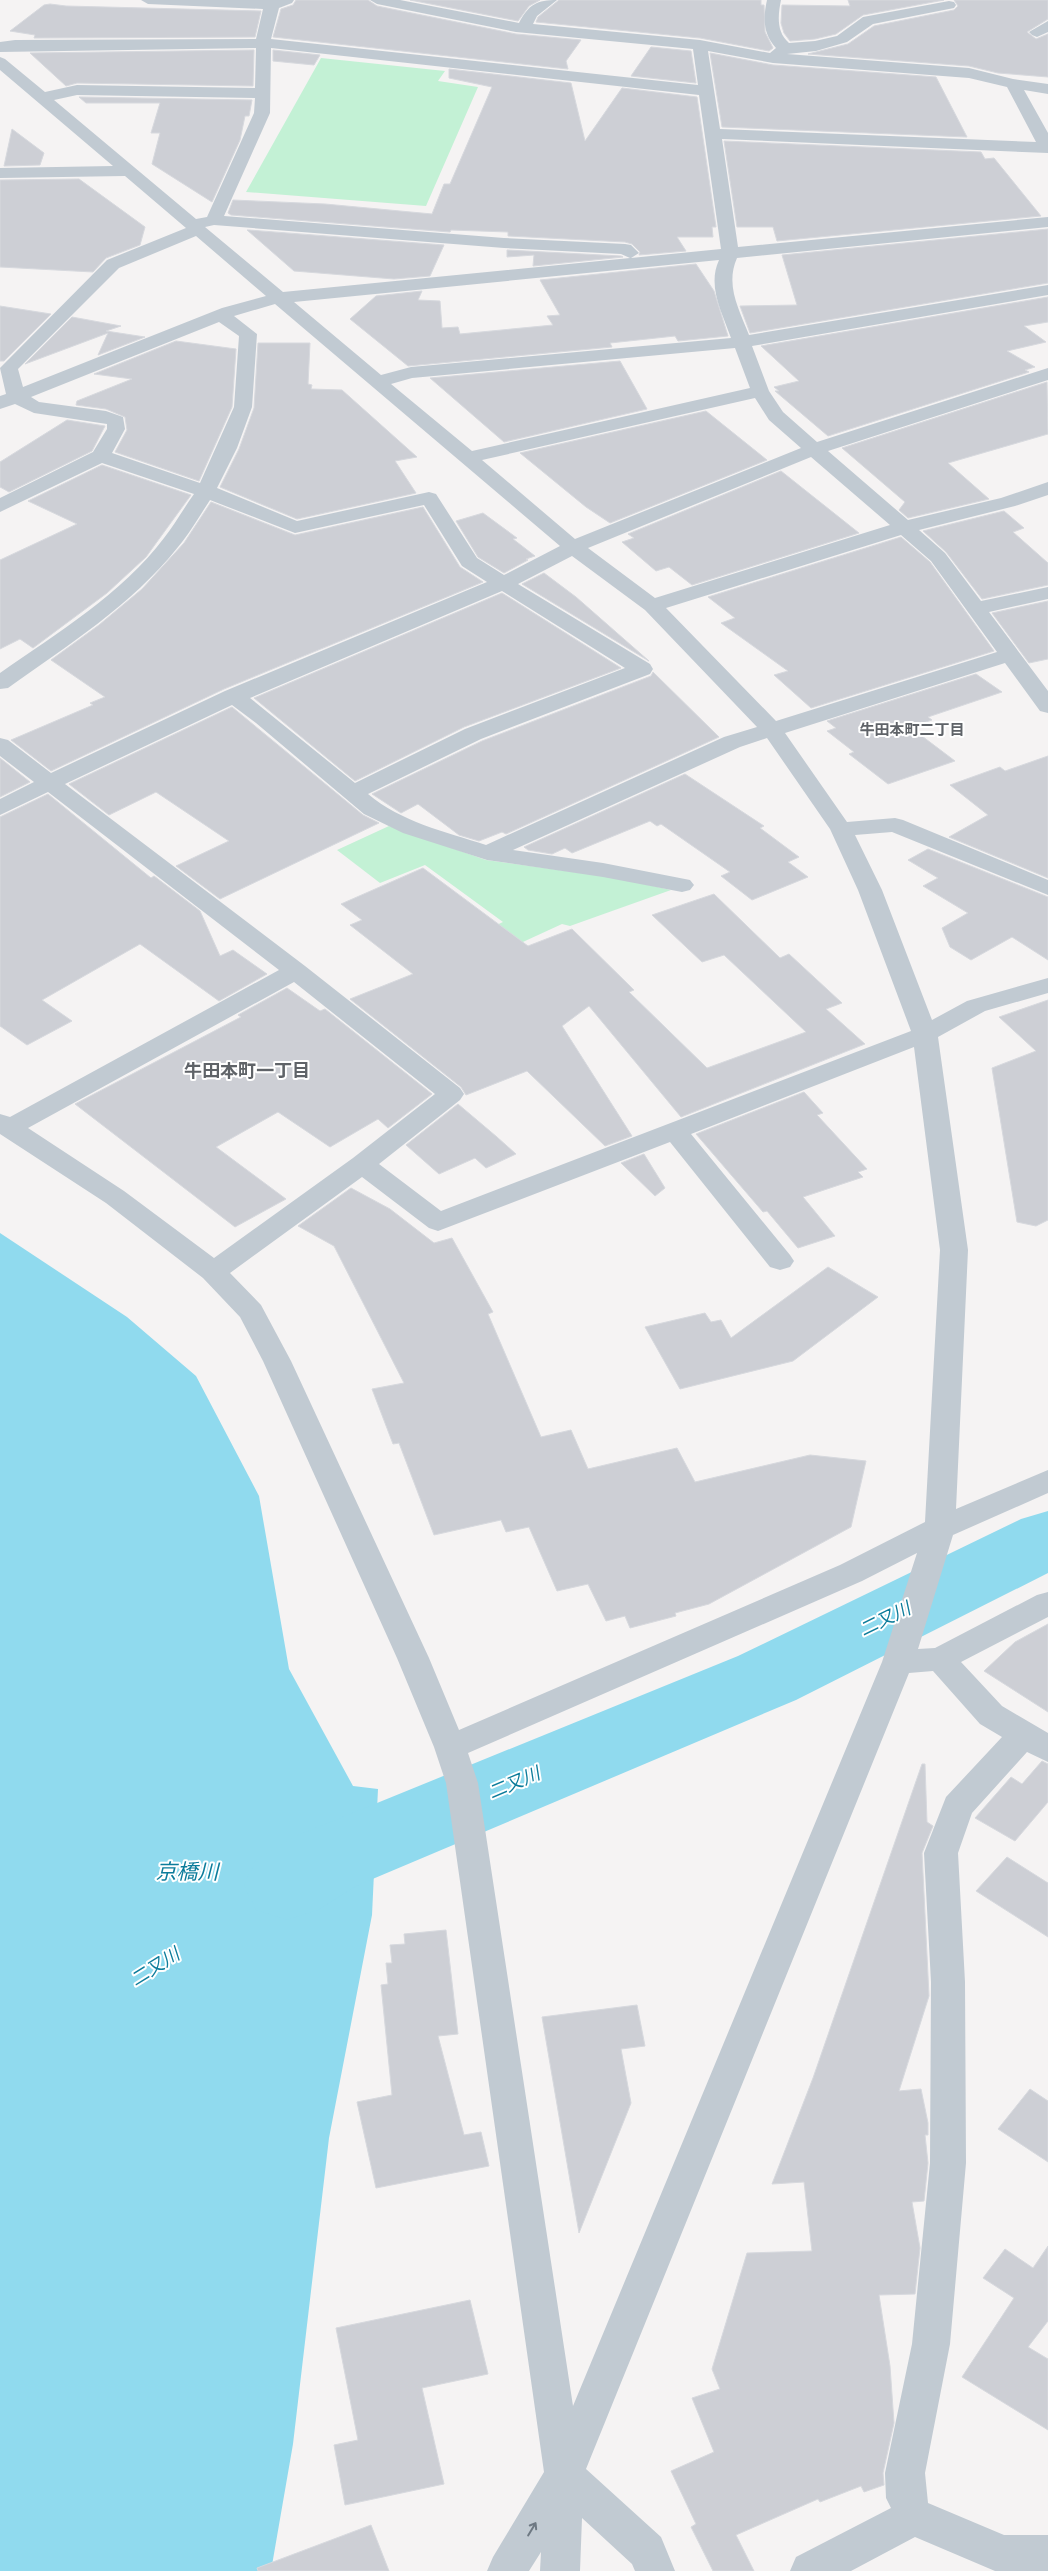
<svg xmlns="http://www.w3.org/2000/svg" width="1048" height="2571" font-family="'Exo 2','Noto Sans JP',sans-serif">
	<style>
		.green { fill: #c3f1d5 }
		.water { fill: #90daee }
		.lines { fill: none; stroke-linecap: round; stroke-linejoin: round }
		.river { fill: #90daee; fill-rule: evenodd }
		.building { fill: #cdcfd5; stroke: #d7d9de }
		.minor { fill: #c1cad2; fill-rule: evenodd }
		.oneway { stroke: #6e7983 }
		.labels { text-anchor: middle; stroke-width: 4; stroke-linejoin: round; paint-order: stroke }
		.far-neighbourhood-label { font-size: 15px; font-weight: bold; fill: #5f6368; stroke: #fff }
		.neighbourhood-label { font-size: 18px; font-weight: bold; fill: #5f6368; stroke: #fff }
		.water-label { font-size: 18px; font-style: italic; fill: #0c7c9b; stroke: #fff }
		.near-water-label { font-size: 21px; font-style: italic; fill: #0c7c9b; stroke: #fff }
	</style>
	<rect width="100%" height="100%" fill="#f5f3f3"/>
	<!-- green -->
	<g class="green">
		<polygon points="321,58 445,71 438,81 478,87 426,206 246,192"/>
		<polygon points="389,826 486,860 617,878 671,890 570,926 562,924 512,947 417,962 503,922 425,865 380,883 337,850"/>
	</g>
	<!-- water -->
	<polygon class="water" points="0,1233 127,1317 196,1376 259,1496 289,1669 353,1786 378,1789 372,1915 329,2138 293,2444 271,2571 0,2571"/>
	<g class="lines">
		<!-- river -->
		<polygon class="river" points="1048,1511 1048,1573 796,1700 356,1886 318,1910 287,1920 256,1910 244,1885 256,1860 296,1836 738,1656 1021,1519"/>
	</g>
	<!-- building -->
	<g class="building">
		<polygon points="296,0 368,0 377,6 516,34 581,40 566,61 568,69 273,37 281,9 293,5"/>
		<polygon points="410,0 540,0 529,6 518,21"/>
		<polygon points="559,0 761,0 761,5 764,5 765,32 773,48 769,51 700,38 536,22 538,17"/>
		<polygon points="848,0 944,0 863,15 836,34 815,39 790,41 784,33 781,23 782,5 850,6"/>
		<polygon points="954,0 1048,0 1048,19 1027,32 1036,39 1048,34 1048,77 998,73 969,66 808,54 848,44 874,26 954,10 958,6"/>
		<polygon points="50,4 66,6 261,11 255,37 34,38 35,35 10,31 44,5"/>
		<polygon points="651,47 691,51 696,83 631,76"/>
		<polygon points="254,50 253,86 77,83 66,86 30,53"/>
		<polygon points="273,50 320,55 314,65 273,61"/>
		<polygon points="710,53 773,65 936,77 967,137 722,127"/>
		<polygon points="449,69 571,83 585,141 622,88 697,97 716,227 712,227 713,237 677,237 686,251 639,255 640,252 632,244 625,242 508,236 508,232 451,230 450,232 231,215 228,213 233,200 325,204 432,214 444,184 450,184 492,87 449,78"/>
		<polygon points="79,97 252,100 249,116 245,116 240,140 212,202 152,164 160,133 151,133 160,103 86,103"/>
		<polygon points="12,129 44,153 40,165 4,166"/>
		<polygon points="724,141 981,152 985,159 994,158 1041,216 777,241 773,227 737,227"/>
		<polygon points="79,179 145,227 140,245 106,258 93,272 0,267 0,180"/>
		<polygon points="1048,229 1048,283 750,333 740,306 797,305 782,255"/>
		<polygon points="247,230 249,230 444,245 430,276 394,279 294,271"/>
		<polygon points="507,250 621,256 623,257 533,266 534,255 507,257"/>
		<polygon points="696,264 714,291 728,336 678,341 675,336 610,343 612,347 408,366 350,319 376,296 422,291 418,300 440,301 442,328 458,327 460,334 553,325 547,316 560,315 540,280"/>
		<polygon points="1048,297 1048,322 1024,326 1046,342 1007,351 1035,367 1025,370 1029,372 828,436 775,391 779,391 774,387 799,381 761,346"/>
		<polygon points="0,306 51,314 4,361 0,361"/>
		<polygon points="72,317 121,326 106,331 145,337 98,355 108,333 25,364"/>
		<polygon points="176,341 236,349 232,407 199,481 115,452 127,430 125,417 106,409 76,405 77,401 132,379 94,374"/>
		<polygon points="258,343 310,343 308,384 312,385 311,389 342,390 417,457 395,461 416,493 297,519 220,487 239,449 254,408"/>
		<polygon points="620,361 647,409 504,442 430,378"/>
		<polygon points="1047,382 1048,434 948,463 989,499 908,518 899,510 905,502 842,448"/>
		<polygon points="706,411 767,460 610,523 586,507 520,453"/>
		<polygon points="67,420 105,426 92,451 9,492 0,487 0,462"/>
		<polygon points="102,465 191,495 146,557 107,593 33,648 20,639 0,649 0,560 77,524 28,501"/>
		<polygon points="781,471 859,533 692,585 669,567 656,571 622,542 634,538 628,534"/>
		<polygon points="211,502 295,535 423,507 460,567 483,582 224,689 51,771 11,740 93,705 90,703 105,697 51,660 99,625 142,589 184,543"/>
		<polygon points="1004,511 1024,528 1013,532 1048,563 1048,585 982,599 946,552 923,531"/>
		<polygon points="483,513 517,538 513,539 535,556 526,559 528,560 504,573 478,557 456,521"/>
		<polygon points="901,537 930,562 994,651 811,708 774,675 788,671 721,623 735,618 708,597"/>
		<polygon points="544,573 576,597 649,661 522,584"/>
		<polygon points="502,593 621,668 464,727 355,781 254,698"/>
		<polygon points="1048,601 1048,659 1029,663 992,613"/>
		<polygon points="653,672 719,737 506,834 502,832 479,841 459,835 418,804 401,813 372,794 482,741 651,676"/>
		<polygon points="976,674 1002,692 928,717 932,720 910,727 955,761 888,784 849,754 854,752 827,731 836,728 827,721"/>
		<polygon points="232,707 363,815 379,823 220,899 176,866 229,841 156,792 109,815 69,784"/>
		<polygon points="1048,756 1048,878 949,837 988,815 950,785 1000,767 1005,771"/>
		<polygon points="0,758 30,782 0,797"/>
		<polygon points="685,774 764,826 760,828 799,857 788,862 808,877 752,900 721,876 730,872 661,824 657,826 650,821 572,853 565,848 552,854 528,850 524,847"/>
		<polygon points="48,794 151,878 154,876 200,911 220,956 233,950 267,974 219,1001 140,944 42,1000 72,1021 27,1045 0,1026 0,817"/>
		<polygon points="928,849 1048,897 1048,960 1012,937 971,960 950,947 942,928 968,913 923,886 938,878 908,860"/>
		<polygon points="423,868 528,946 572,929 634,990 629,992 707,1068 806,1032 724,955 702,962 652,915 714,894 780,958 789,954 842,1003 826,1009 865,1044 681,1117 589,1006 562,1026 632,1136 605,1146 527,1071 466,1095 461,1087 350,999 413,974 350,925 362,920 341,904"/>
		<polygon points="287,988 320,1011 325,1009 432,1094 388,1128 378,1119 330,1147 278,1112 216,1147 286,1199 235,1227 75,1104 241,1017 238,1015"/>
		<polygon points="1048,1000 1048,1220 1036,1226 1017,1222 992,1068 1036,1051 999,1017"/>
		<polygon points="804,1092 823,1113 817,1115 867,1169 858,1172 863,1177 803,1197 835,1236 798,1248 767,1211 763,1212 696,1134"/>
		<polygon points="458,1104 497,1137 516,1154 486,1168 475,1158 439,1174 406,1145"/>
		<polygon points="644,1154 665,1188 655,1196 621,1163"/>
		<polygon points="351,1188 390,1209 434,1243 452,1238 493,1312 488,1314 541,1437 571,1430 588,1469 677,1448 695,1482 810,1455 866,1461 851,1527 709,1604 675,1613 676,1616 630,1628 625,1616 606,1621 588,1584 557,1591 529,1527 506,1532 501,1520 434,1535 399,1443 393,1444 372,1389 404,1383 334,1246 298,1226"/>
		<polygon points="828,1267 878,1297 793,1361 680,1389 645,1327 705,1313 711,1322 721,1320 731,1338"/>
		<polygon points="1048,1624 1048,1712 984,1671 1015,1642"/>
		<polygon points="1042,1761 1048,1764 1048,1802 1015,1841 975,1818 1011,1777 1022,1784"/>
		<polygon points="922,1764 925,1764 927,1822 933,1826 922,1853 929,1996 899,2091 921,2089 928,2123 928,2135 925,2135 928,2163 924,2201 912,2202 920,2248 915,2294 879,2295 890,2366 894,2423 883,2473 884,2485 864,2492 861,2486 820,2502 818,2499 736,2535 754,2571 713,2571 691,2527 696,2524 671,2471 714,2452 692,2398 720,2389 712,2369 747,2253 812,2251 804,2182 772,2184 813,2078"/>
		<polygon points="1007,1857 1048,1883 1048,1937 976,1891"/>
		<polygon points="446,1930 458,2034 438,2036 464,2135 481,2132 489,2166 376,2188 357,2102 392,2095 381,1985 388,1984 386,1963 392,1963 390,1945 405,1944 404,1934"/>
		<polygon points="637,2005 645,2046 621,2049 631,2103 579,2233 542,2017"/>
		<polygon points="1030,2089 1048,2101 1048,2162 998,2129"/>
		<polygon points="1048,2246 1048,2321 1028,2347 1048,2359 1048,2430 962,2377 1014,2298 983,2278 1005,2249 1033,2268"/>
		<polygon points="470,2300 488,2374 422,2388 444,2484 345,2505 334,2445 358,2440 336,2328"/>
		<polygon points="371,2525 389,2571 258,2571 257,2568"/>
	</g>
	<g class="lines">
		<!-- minor -->
		<g class="minor">
			<path d="M141,0H294L292,3L279,8L271,39L698,85L693,49L516,32L377,4L370,0H400L519,23C529,4 537,0 557,0L537,16L533,24L700,40L770,53L776,48C763,34 763,18 767,0H781C778,15 776,32 789,43L815,41L837,36L863,17L949,1L954,2L956,5L954,8L873,24L847,42L816,51L787,54L969,68L1013,79L1048,84V94L1024,90L1048,133V153L722,139L738,247L1048,217V227L737,258C725,285 739,309 749,335L1048,285V295L752,346L769,391L783,412L817,442L1048,368V380L828,451L908,520L1001,498L1048,482V495L1015,506L919,530L945,553L981,601L1048,587V599L989,612L1048,691V713L1040,711L1005,663L785,733L847,822L895,818L903,820L1048,880V895L892,832L855,835L882,890L932,1020L967,1001L1048,978V993L985,1011L938,1037L968,1250L956,1509L1048,1470V1493L953,1535L918,1649L935,1648L1037,1595L1048,1592V1617L961,1662L1002,1706L1048,1733V1762L1027,1752L972,1813L958,1853L965,1982L966,2163L950,2344L925,2473L928,2503L1004,2535H1048V2571H995L915,2537L851,2571H790L796,2557L891,2508L886,2498L885,2473L912,2344L930,2163L931,1982L924,1853L946,1797L1002,1737L980,1724L933,1671L909,1673L586,2469L661,2537L675,2571H635L632,2564L582,2518L580,2571H540L541,2552L529,2571H487L493,2557L544,2472L446,1783L434,1747L397,1658L263,1361L240,1317L203,1278L106,1203L0,1134V1114L10,1117L279,970L48,792L0,815V799L34,782L0,756V738L8,740L51,773L225,691L487,582L462,566L424,505L295,533L210,500C200,515 190,533 178,547C132,605 68,645 8,688L0,689V673C57,633 122,594 164,538C175,524 184,508 194,494L102,463L0,512V498L93,452L107,429V424L34,413L15,404L0,409V396L6,394L0,368L107,260L186,228L125,176L0,178V168L113,166L0,70V57L5,59L45,92L77,85L255,88L256,48L0,52V42L15,40L256,39L263,9L148,4ZM271,48L699,95L721,249L631,258L639,253L631,245L625,244L504,238L224,216L270,113ZM708,51L773,63L969,78L1007,87L1036,142L720,129ZM77,95L255,98L254,113L207,217L196,219L54,100ZM214,225L504,248L621,254L630,258L283,292L205,227ZM196,236L266,296L222,308L23,387L18,369L119,268ZM719,260C707,286 722,312 731,338L411,367L381,375L294,302ZM275,304L560,546L504,575L477,558L436,494L429,492L297,521L217,488L237,448L252,407L257,334L234,316ZM219,322L239,336L234,407L200,483L112,453L125,429L123,417L106,411L39,402L31,397ZM735,348L750,388L472,451L391,384L412,378ZM755,398L769,420L801,448L575,539L482,460ZM811,457L890,525L655,598L588,548ZM901,535L931,561L997,652L776,721L666,608ZM572,556L645,610L757,727L724,737L486,845C446,832 401,822 368,794L481,739L650,674L653,669L650,664L518,584ZM502,591L625,668L465,729L355,783L250,698ZM232,705L256,723L364,814L403,833L487,860L603,877L682,892L690,890L694,885L690,880L603,863L513,850L740,747L767,738L830,829L858,890L911,1031L441,1211L379,1164L460,1100L464,1094L460,1088L305,966L65,784ZM294,982L435,1094L353,1158L214,1258L124,1191L28,1128ZM914,1047L940,1250L925,1522L840,1565L459,1730L429,1658L291,1361L261,1305L230,1273L362,1177L429,1228L438,1231L670,1142L770,1267L780,1270L790,1267L794,1261L790,1255L691,1134ZM917,1553L882,1662L573,2406L478,1783L468,1753L862,1581Z"/>
			<polygon points="1048,21 1048,32 1037,37 1032,35 1029,32"/>
		</g>
	</g>
	<!-- one-way arrows -->
	<defs><path id="oneway-shaft" d="M-6 0H5M1.5-3L5.5 0L1.5 3" fill="none" stroke-width="1.6" stroke-linecap="round" stroke-linejoin="round" transform="scale(1.25)"/></defs>
	<use class="oneway" href="#oneway-shaft" transform="translate(532 2529) rotate(-59)"/>
	<g class="labels">
		<!-- far-neighbourhood labels -->
		<g class="far-neighbourhood-label">
			<text x="912" y="735">牛田本町二丁目</text>
		</g>
		<!-- neighbourhood labels -->
		<g class="neighbourhood-label">
			<text x="247" y="1077">牛田本町一丁目</text>
		</g>
		<!-- water labels -->
		<g class="water-label">
			<text transform="translate(885 1619) rotate(-26)" y="6">二又川</text>
			<text transform="translate(514 1783) rotate(-23)" y="6">二又川</text>
			<text transform="translate(155 1967) rotate(-32)" y="6">二又川</text>
		</g>
		<!-- near-water labels -->
		<g class="near-water-label">
			<text x="187" y="1879">京橋川</text>
		</g>
	</g>
</svg>
